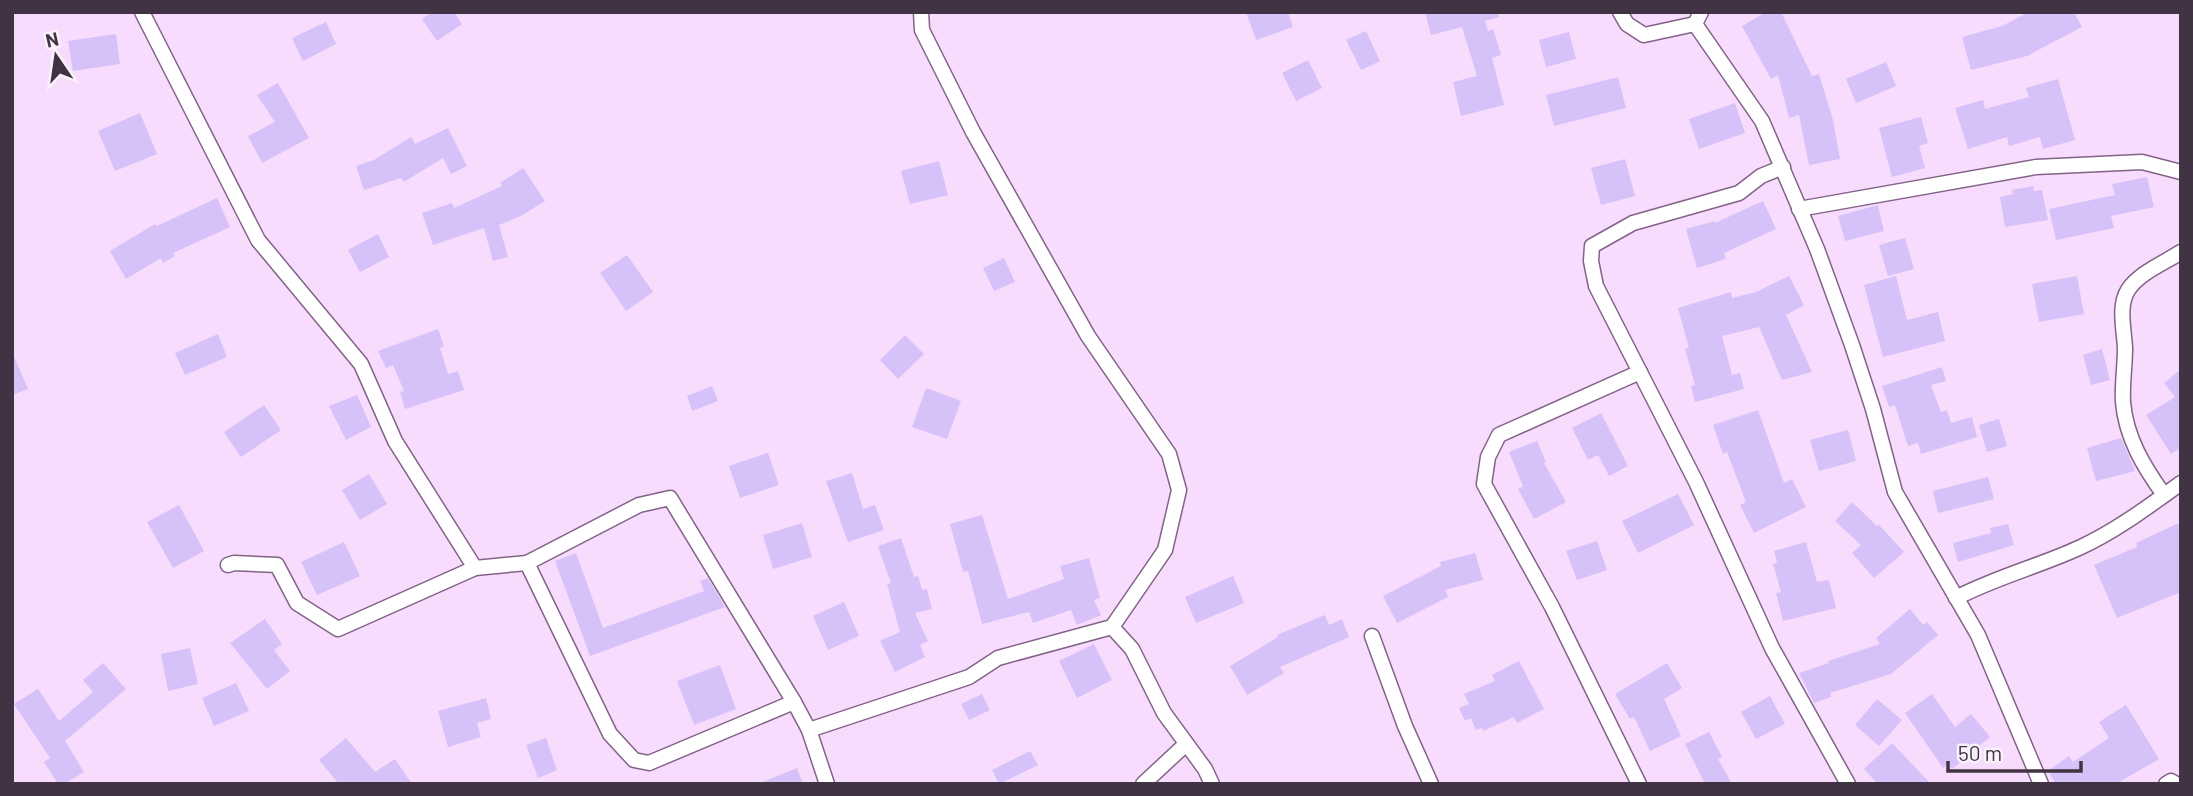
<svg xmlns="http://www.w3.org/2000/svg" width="2193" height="796" font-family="Barlow,sans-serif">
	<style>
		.building { fill: #d6c1f9 }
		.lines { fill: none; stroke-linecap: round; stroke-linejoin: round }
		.minor-casing { stroke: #826387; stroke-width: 17 }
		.minor { stroke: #fff; stroke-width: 14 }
	</style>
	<rect width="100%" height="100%" fill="#f8dcfd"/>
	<!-- building -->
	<g class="building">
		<polygon points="432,12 454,12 462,24 437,41 422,19"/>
		<polygon points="1246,12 1288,12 1293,27 1256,40"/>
		<polygon points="1425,12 1498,12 1499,17 1485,21 1488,31 1493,29 1501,55 1492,58 1504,105 1461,116 1453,82 1477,76 1462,27 1431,35"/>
		<polygon points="1766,12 1781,12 1812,76 1819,74 1833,120 1840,159 1809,165 1799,115 1789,118 1778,75 1771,79 1742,26"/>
		<polygon points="2029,12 2074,12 2082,27 2027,56 1971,70 1962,37 2002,26"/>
		<polygon points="326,22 336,44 303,61 292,38"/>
		<polygon points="1366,31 1380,61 1361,70 1346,40"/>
		<polygon points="1569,32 1576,59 1546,67 1539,40"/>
		<polygon points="116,34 120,64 73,71 68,41"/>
		<polygon points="1308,60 1322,88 1296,101 1282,73"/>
		<polygon points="1886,62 1896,86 1856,103 1846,79"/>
		<polygon points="1618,77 1626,108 1554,126 1546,95"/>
		<polygon points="2058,79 2075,140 2043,149 2040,137 2009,146 2007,137 1968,149 1955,108 1983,100 1985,109 2029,97 2026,88"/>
		<polygon points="278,83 309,138 262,163 248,136 275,122 257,95"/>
		<polygon points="1735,103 1745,133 1699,149 1689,119"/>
		<polygon points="140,113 157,154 115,171 98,131"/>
		<polygon points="1921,117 1928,143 1919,146 1925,168 1892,177 1879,128"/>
		<polygon points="448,128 467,166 451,174 443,158 404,182 401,178 364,190 356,166 374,160 411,137 415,144"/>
		<polygon points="1625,159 1635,196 1601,205 1591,168"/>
		<polygon points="939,161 948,195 910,204 901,171"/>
		<polygon points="523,168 545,201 521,216 499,225 508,257 493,261 484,228 433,245 422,213 452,203 454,208 502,186 500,183"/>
		<polygon points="2147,177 2154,207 2111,216 2114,228 2056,240 2049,209 2115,195 2112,184"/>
		<polygon points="2033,186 2034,191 2042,190 2048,220 2005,227 2000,197 2013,194 2012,190"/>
		<polygon points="217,198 230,227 173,253 175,256 163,263 161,258 126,279 110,251 155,224 157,226"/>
		<polygon points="1763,201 1776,229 1724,253 1726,259 1697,268 1686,229 1715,221 1715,223"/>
		<polygon points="1878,205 1884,231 1845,241 1838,216"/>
		<polygon points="378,234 389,257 360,272 348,250"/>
		<polygon points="1905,238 1914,269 1888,276 1879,245"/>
		<polygon points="627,255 653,292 626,311 600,273"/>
		<polygon points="1004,258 1015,282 994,291 983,268"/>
		<polygon points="1789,276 1804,305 1786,315 1812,372 1782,380 1759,327 1722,336 1732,375 1740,373 1744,389 1695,402 1691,386 1695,385 1685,349 1689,348 1678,308 1731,292 1732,298 1756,292"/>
		<polygon points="1896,276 1907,320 1938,312 1945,341 1883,357 1864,285"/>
		<polygon points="2077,276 2084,314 2039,322 2032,284"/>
		<polygon points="438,329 444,346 440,348 448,374 458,371 464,390 405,409 400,392 404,391 393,365 386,368 378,351"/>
		<polygon points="218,334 227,357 185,375 175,353"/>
		<polygon points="905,335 924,354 898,379 880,360"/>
		<polygon points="2102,349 2110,380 2091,385 2083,355"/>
		<polygon points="12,352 28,389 12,395"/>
		<polygon points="1942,367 1946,381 1931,385 1941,412 1947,410 1951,423 1972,417 1977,437 1921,454 1918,443 1908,446 1895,405 1889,407 1882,386"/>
		<polygon points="2181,369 2181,448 2171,454 2146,415 2175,397 2164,383"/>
		<polygon points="712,386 718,401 692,411 687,396"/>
		<polygon points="926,388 961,401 947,439 912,427"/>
		<polygon points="357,395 371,427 346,440 329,406"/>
		<polygon points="264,405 281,430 241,457 224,432"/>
		<polygon points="1758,410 1784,483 1792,479 1806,507 1754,533 1740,505 1746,502 1727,452 1723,454 1713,425"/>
		<polygon points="1601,413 1628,466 1609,476 1598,455 1588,460 1572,428"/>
		<polygon points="1999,419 2007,446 1987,452 1979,425"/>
		<polygon points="1848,430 1856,461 1819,471 1810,440"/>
		<polygon points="2121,438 2135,471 2096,481 2087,448"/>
		<polygon points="1537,441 1546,462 1544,463 1566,502 1534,519 1518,489 1523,486 1509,452"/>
		<polygon points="768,453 779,485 740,498 729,466"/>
		<polygon points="852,473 863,509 875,505 884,530 848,542 826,481"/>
		<polygon points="369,474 387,504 360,520 342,490"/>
		<polygon points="1988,477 1994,499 1938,513 1933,491"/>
		<polygon points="1678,494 1694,525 1638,553 1622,521"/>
		<polygon points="1852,502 1877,526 1879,525 1904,552 1874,578 1852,553 1861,545 1835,521"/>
		<polygon points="179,505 204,551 173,568 147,522"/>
		<polygon points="982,515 1008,599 1064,579 1060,566 1089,558 1100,598 1094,600 1101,615 1077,625 1071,610 1033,623 1029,612 982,624 968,571 963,572 950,524"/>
		<polygon points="2181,522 2181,592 2117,618 2094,565 2137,547 2136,543"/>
		<polygon points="802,523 812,557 773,569 763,535"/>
		<polygon points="2008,524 2014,545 1958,562 1953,543 1991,533 1990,528"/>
		<polygon points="901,538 914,577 918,576 922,590 927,589 932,609 915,613 928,641 920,645 925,657 895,672 880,641 900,632 887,584 891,583 878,546"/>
		<polygon points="1597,541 1607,570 1577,580 1566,551"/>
		<polygon points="344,542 360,576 317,595 301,562"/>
		<polygon points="1806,542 1817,582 1829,580 1836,608 1783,621 1776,593 1781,592 1773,564 1777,563 1774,551"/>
		<polygon points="576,553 603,628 704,591 700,581 708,578 725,607 590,656 555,561"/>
		<polygon points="1475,553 1483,580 1445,590 1448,597 1397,623 1383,596 1441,566 1440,562"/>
		<polygon points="1233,576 1244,603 1196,623 1185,597"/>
		<polygon points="844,602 859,636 828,650 813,616"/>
		<polygon points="1910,609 1923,625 1927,622 1938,635 1891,674 1830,693 1831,697 1814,703 1799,673 1829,663 1828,661 1880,644 1876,638"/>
		<polygon points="1325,615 1329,625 1342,619 1349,637 1280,667 1284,673 1247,695 1230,666 1278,637 1277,635"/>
		<polygon points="265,619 282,644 274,650 290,671 267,689 230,643"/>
		<polygon points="1094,644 1112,680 1077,698 1059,661"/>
		<polygon points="190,648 198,684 168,691 161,654"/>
		<polygon points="1519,661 1544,709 1517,723 1514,717 1483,731 1482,728 1476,730 1471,718 1465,721 1459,708 1469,704 1464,694 1495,681 1492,675"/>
		<polygon points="103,663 126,689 65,741 84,772 64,784 58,784 44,762 50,758 14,704 38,689 59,721 93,692 83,680"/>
		<polygon points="1667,663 1682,688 1664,699 1681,736 1650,751 1634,717 1630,719 1615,694"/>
		<polygon points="720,665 736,709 694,725 677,681"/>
		<polygon points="236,683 249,711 214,726 202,698"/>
		<polygon points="982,694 990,710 969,720 961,704"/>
		<polygon points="1932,694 1955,727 1971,714 1990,737 1952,769 1948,764 1943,768 1905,713"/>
		<polygon points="1770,696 1785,724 1756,739 1741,712"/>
		<polygon points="486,698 491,719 477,723 481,737 448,747 438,711"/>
		<polygon points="1877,699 1902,720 1879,746 1855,725"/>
		<polygon points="2126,705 2159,759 2116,784 2056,784 2048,771 2069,756 2073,762 2109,738 2099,722"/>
		<polygon points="1709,732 1722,757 1718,759 1732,784 1705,784 1685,744"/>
		<polygon points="346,738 375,772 395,759 412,784 339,784 319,760"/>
		<polygon points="546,738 557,770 538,778 526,745"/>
		<polygon points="1892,743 1931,784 1878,784 1864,769"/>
		<polygon points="1030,751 1038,765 999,784 992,770"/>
		<polygon points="797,768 803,784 760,784 760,783"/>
	</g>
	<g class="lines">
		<!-- minor casing -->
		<g class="minor-casing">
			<g id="minor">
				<polyline points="142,12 258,240 361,364 395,441 475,568"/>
				<polyline points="1620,12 1627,24 1644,35 1695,24"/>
				<polyline points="1701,12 1695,24 1762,121 1817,249 1852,345 1873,409 1895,492 1978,635 2041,784"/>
				<polyline points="1783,167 1761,176 1739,193 1633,223 1592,246 1591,261 1596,286 1696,482 1772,648 1848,784"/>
				<polyline points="1799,209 2036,167 2142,162 2181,172"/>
				<path d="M2164,495C2144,467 2126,438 2123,402C2122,384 2125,366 2125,348C2124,329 2118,306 2128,290C2139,273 2164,263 2181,252"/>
				<polyline points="527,563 610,734 634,760 649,763 794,702"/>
				<polyline points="228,565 234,563 277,565 297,603 338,629 475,568 527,563 639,505 670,498 794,702 809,730 827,784"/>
				<path d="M1956,598C1996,577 2040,566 2081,547C2116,531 2149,506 2181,483"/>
				<polyline points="1112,627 1132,649 1164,713 1205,769 1212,784"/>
				<polyline points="1372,636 1405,726 1431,784"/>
				<polyline points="809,730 969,677 998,658 1112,627 1165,550 1179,490 1169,454 1088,336 973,132 922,30 921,12"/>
				<polyline points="1143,784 1186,744"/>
				<polyline points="1639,784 1552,607 1484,484 1488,457 1499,435 1640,372"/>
				<polyline points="2166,784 2171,781 2176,784"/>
			</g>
		</g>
		<!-- minor -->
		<use href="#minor" class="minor"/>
	</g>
	<!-- border -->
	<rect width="2193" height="796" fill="none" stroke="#413343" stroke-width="28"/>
	<!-- north arrow -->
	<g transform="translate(56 56) rotate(347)" stroke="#f9f2fa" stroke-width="5" paint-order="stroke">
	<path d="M0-5L12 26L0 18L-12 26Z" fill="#413343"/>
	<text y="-10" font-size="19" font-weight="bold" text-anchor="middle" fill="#413343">N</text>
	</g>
	<!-- scale -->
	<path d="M1948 761v10h133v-10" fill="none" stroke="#413343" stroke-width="3.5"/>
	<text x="1958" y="761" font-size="21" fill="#413343" stroke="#f9f2fa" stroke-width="5" paint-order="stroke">50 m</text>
</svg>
